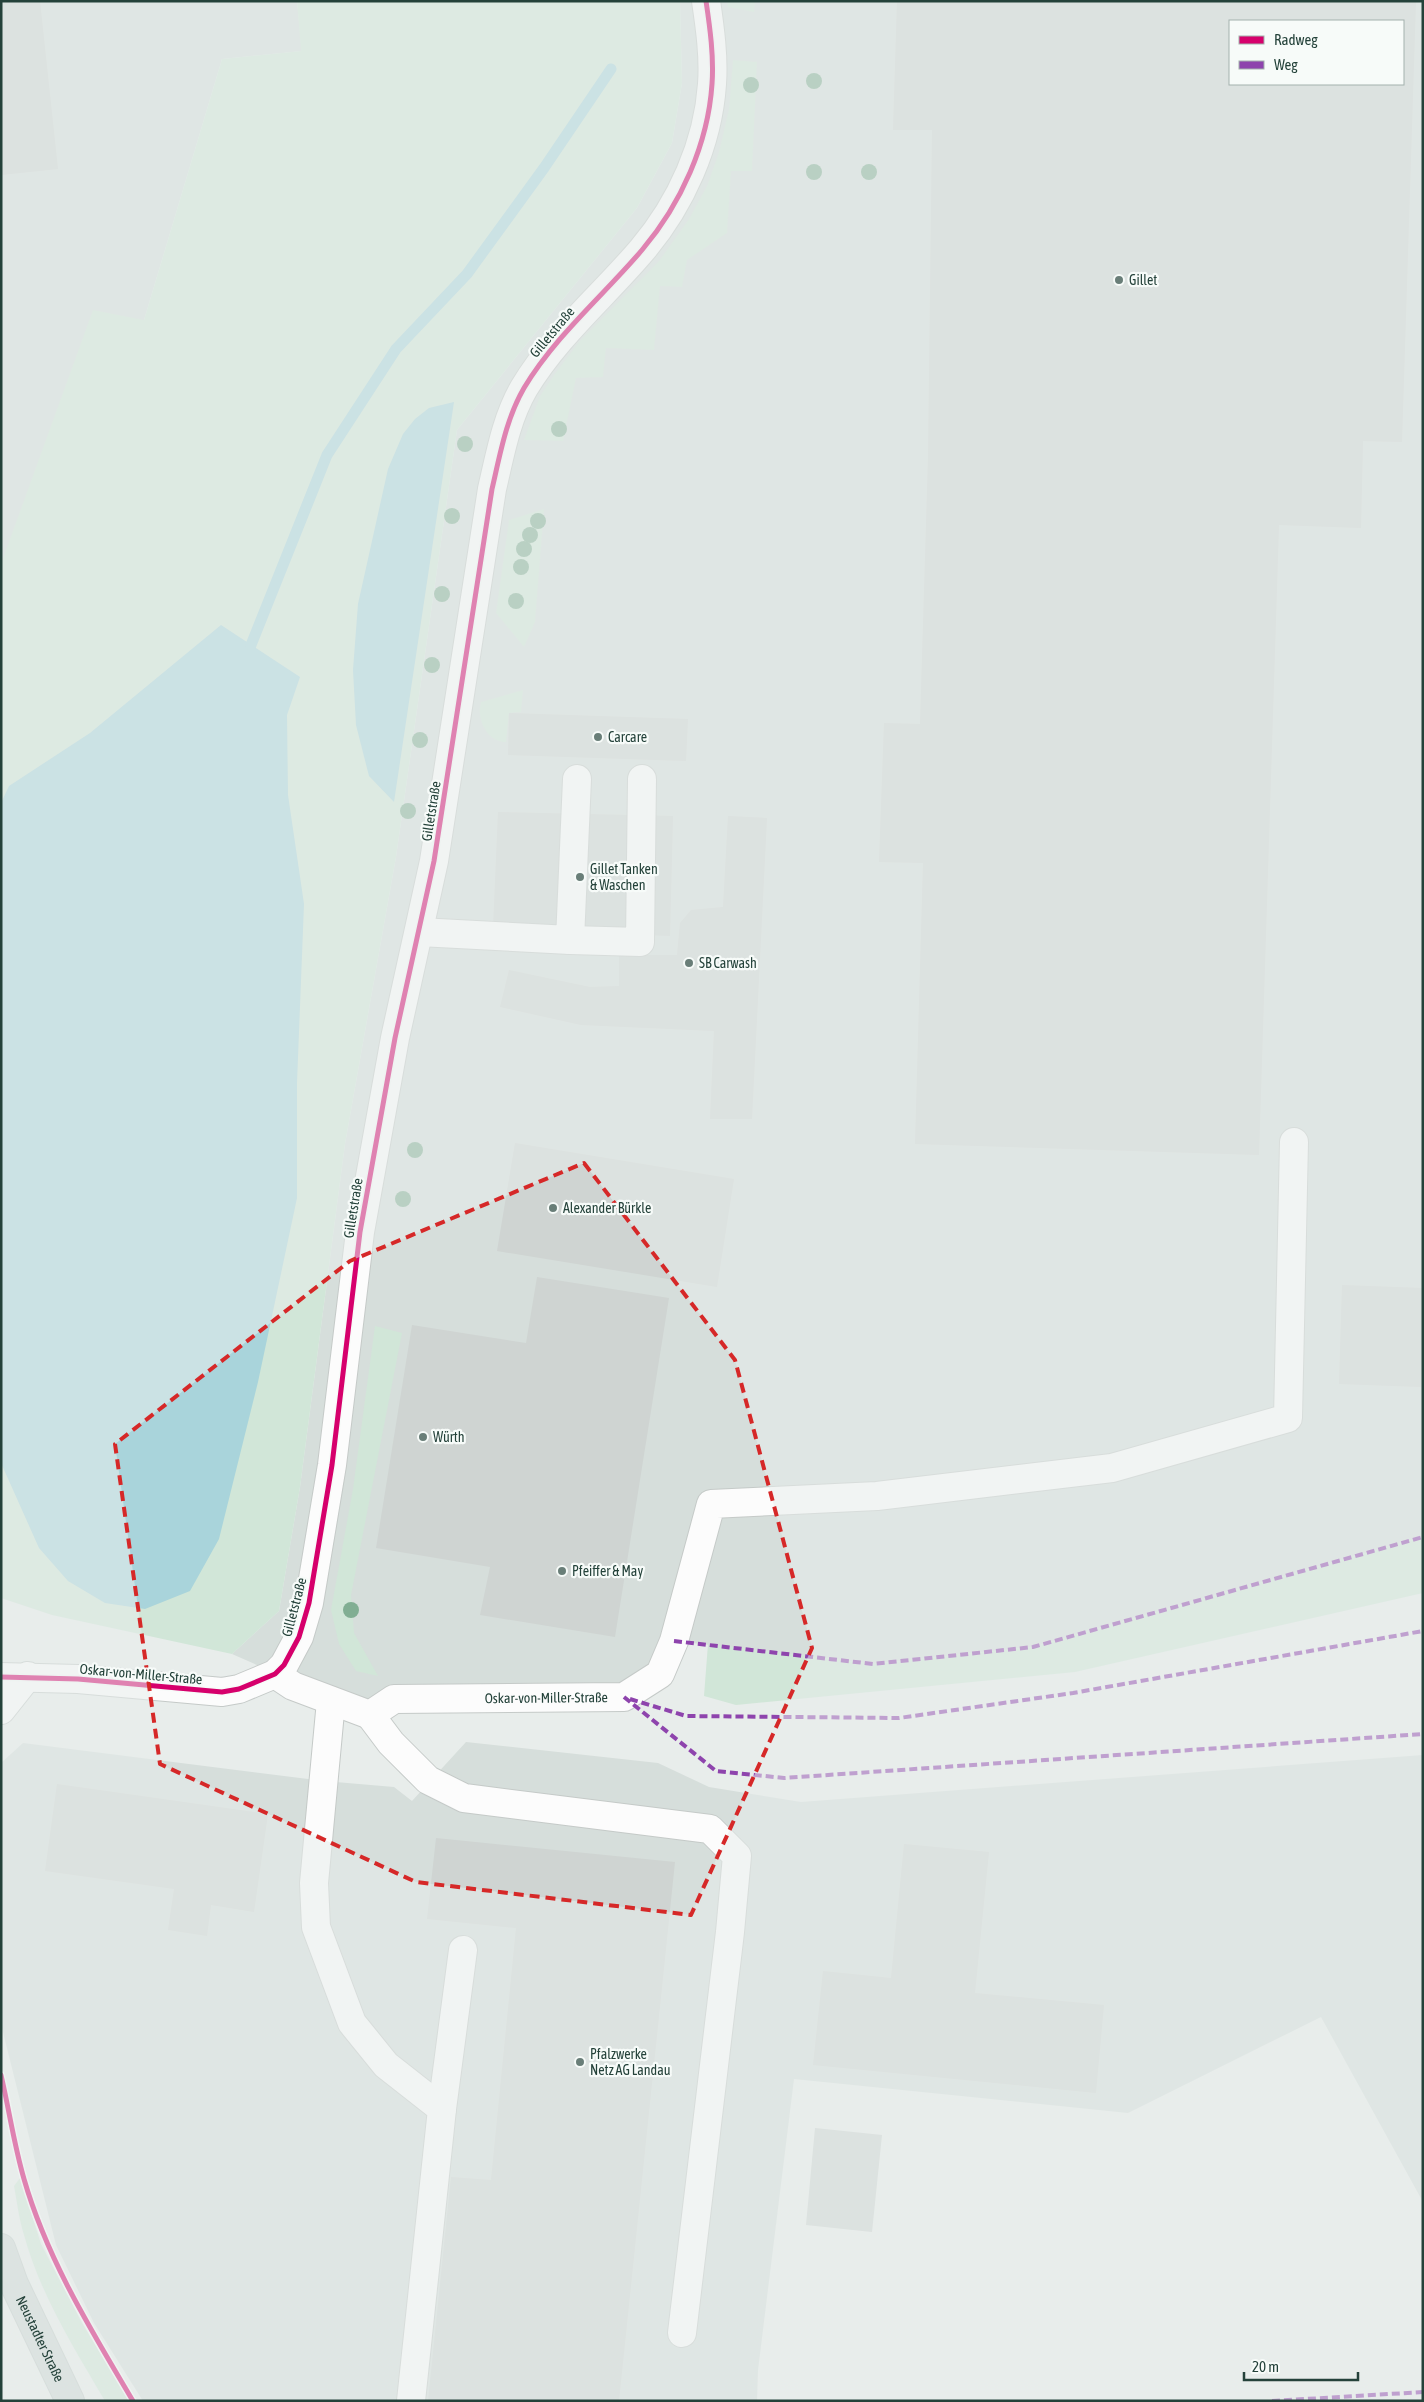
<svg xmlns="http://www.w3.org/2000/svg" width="1424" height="2402" font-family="'Asap Condensed',sans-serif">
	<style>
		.built { fill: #d6dedb; fill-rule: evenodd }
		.green { fill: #d1e6d8 }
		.water { fill: #a9d4db }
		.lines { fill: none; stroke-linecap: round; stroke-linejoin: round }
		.stream { stroke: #a9d4db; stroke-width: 11 }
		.building { fill: #cfd4d2; fill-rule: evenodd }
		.minor-casing { stroke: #c5cac8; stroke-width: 30 }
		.major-casing { stroke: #c3ccc9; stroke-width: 30 }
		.minor { stroke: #fcfcfc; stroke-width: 28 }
		.major { stroke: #cfd7d5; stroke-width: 28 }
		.quiet { stroke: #8e44ad; stroke-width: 4; stroke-dasharray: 8 4; stroke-linecap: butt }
		.cycleway-casing { stroke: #f7fbf9; stroke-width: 8 }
		.cycleway { stroke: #d6006c; stroke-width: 5 }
		.tree { fill: #81ae93 }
		.marked { fill: none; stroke: #d62828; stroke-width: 4; stroke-dasharray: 10 6; stroke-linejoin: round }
		.poi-dot { fill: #697e78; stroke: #f7fbf9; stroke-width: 2 }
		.labels { text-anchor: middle; stroke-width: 4.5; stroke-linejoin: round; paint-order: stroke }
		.poi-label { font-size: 14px; fill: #24423a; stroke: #f7fbf9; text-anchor: start }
		.street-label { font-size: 14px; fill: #24423a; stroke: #f7fbf9 }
	</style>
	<rect width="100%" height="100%" fill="#e8edeb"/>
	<!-- built -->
	<g class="built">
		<polygon points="1,1 297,1 302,51 222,59 144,320 1,564"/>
		<path d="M680,1H1423V1537L1033,1647L873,1664L675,1641L624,1697L370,1715L232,1654L279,1611L300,1487L345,1144L396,857L457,430L637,208L672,143L682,83ZM1230,21H1403V84H1230Z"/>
		<polygon points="466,1742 658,1763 709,1787 801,1802 1423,1755 1423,2202 1321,2017 1128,2113 794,2079 758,2370 757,2401 143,2401 94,2323 56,2245 1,2024 1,1763 23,1743 324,1781 394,1787 412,1801"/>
	</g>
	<!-- green -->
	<g class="green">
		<polygon points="297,1 680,1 682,83 672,143 637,208 457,430 396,857 345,1144 300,1487 279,1611 232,1654 52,1615 1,1598 1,564 93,310 144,320 222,59 301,51"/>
		<polygon points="727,1 755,1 754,12 728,7"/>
		<polygon points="733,60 757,62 752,171 731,171 727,233 687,260 682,287 660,286 654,350 606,348 603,377 576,378 563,441 524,440 540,396 554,375 579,342 659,261 689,219 707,186 719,152 729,109"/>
		<polygon points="544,509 535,622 524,647 496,613 509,520"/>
		<path d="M523,690L521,712L509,713L506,742C487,742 476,719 481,702Z"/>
		<polygon points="375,1326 402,1333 351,1595 354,1633 378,1676 356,1671 339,1644 331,1610 353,1489"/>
		<polygon points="1423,1537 1423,1593 1075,1672 736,1705 704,1696 708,1644 873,1664 1033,1647"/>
		<path d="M20,2178L41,2244L82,2323L129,2401H105C74,2348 40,2294 24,2235C19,2219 17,2202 14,2186Z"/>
	</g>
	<!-- water -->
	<g class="water">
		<polygon points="454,402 394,802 369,776 356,725 353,670 358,604 388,469 403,434 415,419 429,408"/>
		<polygon points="221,625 300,677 287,715 288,795 304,904 297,1083 297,1198 258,1382 219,1539 190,1591 145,1609 105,1603 68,1581 39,1548 1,1463 1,803 9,786 90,733"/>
	</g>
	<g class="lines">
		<!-- stream -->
		<polyline class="stream" points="251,645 327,455 396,349 467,274 544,168 611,69"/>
	</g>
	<!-- building -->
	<g class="building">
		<polygon points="1,1 40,1 58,169 1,175"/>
		<path d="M897,1H1416L1402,442L1363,441L1361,528L1279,525L1259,1155L915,1144L923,863L879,862L884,723L920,724L928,458L932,130H893ZM1230,21H1403V84H1230Z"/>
		<polygon points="509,713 688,719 686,761 508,755"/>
		<polygon points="498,812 673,816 670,936 493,928"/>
		<polygon points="728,816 767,818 752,1119 710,1119 714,1031 581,1025 500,1007 509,970 590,987 619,986 619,955 677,955 680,923 691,910 723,907"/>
		<polygon points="515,1143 734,1179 717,1287 497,1251"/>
		<polygon points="537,1277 669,1298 615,1637 480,1615 490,1567 376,1548 412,1325 526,1343"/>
		<polygon points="1342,1285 1423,1288 1421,1387 1339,1384"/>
		<polygon points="57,1784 268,1814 254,1912 211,1905 207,1936 168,1930 174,1889 45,1871"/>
		<polygon points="436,1838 675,1862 619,2401 428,2401 451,2177 491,2180 516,1928 427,1919"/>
		<polygon points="904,1844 989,1852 975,1993 1104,2005 1096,2093 813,2065 823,1971 891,1978"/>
		<polygon points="815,2128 882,2135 872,2232 806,2225"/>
	</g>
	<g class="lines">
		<!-- minor casing -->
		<g class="minor-casing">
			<g id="minor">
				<polyline points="419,932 570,940 577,779"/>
				<polyline points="570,940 640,942 642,779"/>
				<path id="s1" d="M275,1674L293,1686L370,1715L394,1699L624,1697L660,1674L674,1641L711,1504L877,1496L1112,1468L1288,1418L1294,1142"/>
				<path d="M1,1677L78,1679L222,1692L239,1689L275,1674L284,1665L299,1637L309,1603L332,1465L360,1232L395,1038L434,861L492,489C500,455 506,419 524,388C556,335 603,296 642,250C681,204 708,144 712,84C714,57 710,28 706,1"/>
				<polyline points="331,1701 314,1883 316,1927 352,2023 386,2065 442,2109 411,2401"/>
				<polyline points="1,1710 28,1676"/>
				<polyline points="370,1715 391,1743 428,1780 464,1798 710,1829 737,1856 730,1932 682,2333"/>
				<polyline points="442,2109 463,1950"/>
			</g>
		</g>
		<!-- major casing -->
		<g class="major-casing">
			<g id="major">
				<path id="s2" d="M1,2248L14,2284L70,2401"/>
			</g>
		</g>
		<!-- minor -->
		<use href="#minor" class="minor"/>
		<!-- major -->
		<use href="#major" class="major"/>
		<!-- quiet -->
		<g class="quiet">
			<polyline points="674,1641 873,1664 1033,1647 1423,1537"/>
			<polyline points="624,1697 716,1771 784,1778 1423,1734"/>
			<polyline points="630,1699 686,1716 899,1718 1073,1693 1423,1631"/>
			<polyline points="1272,2401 1423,2392"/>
		</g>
		<!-- cycleway casing -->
		<g class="cycleway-casing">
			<g id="cycleway">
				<path d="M1,1677L78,1679L222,1692L239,1689L275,1674L284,1665L299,1637L309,1603L332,1465L360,1232L395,1038L434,861L492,489C500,455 506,419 524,388C556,335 603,296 642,250C681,204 708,144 712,84C714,57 710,28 706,1"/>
				<path d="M1,2075C9,2109 14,2145 24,2179C47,2259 91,2330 133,2401"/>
			</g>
		</g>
		<!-- cycleway -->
		<use href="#cycleway" class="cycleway"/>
	</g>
	<!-- trees -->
	<g class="tree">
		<circle cx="814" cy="81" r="8"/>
		<circle cx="751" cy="85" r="8"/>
		<circle cx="814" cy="172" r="8"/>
		<circle cx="869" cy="172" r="8"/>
		<circle cx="559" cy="429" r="8"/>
		<circle cx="465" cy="444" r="8"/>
		<circle cx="452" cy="516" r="8"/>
		<circle cx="538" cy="521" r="8"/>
		<circle cx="530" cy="535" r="8"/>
		<circle cx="524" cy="549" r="8"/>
		<circle cx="521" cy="567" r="8"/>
		<circle cx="442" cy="594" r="8"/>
		<circle cx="516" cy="601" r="8"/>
		<circle cx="432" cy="665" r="8"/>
		<circle cx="420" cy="740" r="8"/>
		<circle cx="408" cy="811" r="8"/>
		<circle cx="415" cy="1150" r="8"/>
		<circle cx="403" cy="1199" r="8"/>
		<circle cx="351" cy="1610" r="8"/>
	</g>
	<!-- marked area -->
	<path d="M0 0H1424V2402H0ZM584,1163L735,1360L812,1648L691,1915L416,1882L160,1764L115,1444L350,1261Z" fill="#e8edeb" fill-opacity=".55" fill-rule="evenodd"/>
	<path class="marked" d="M584,1163L735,1360L812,1648L691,1915L416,1882L160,1764L115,1444L350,1261Z"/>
	<!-- markers -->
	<g class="poi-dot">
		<circle cx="1119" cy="280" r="5"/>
		<circle cx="598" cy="737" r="5"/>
		<circle cx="580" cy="877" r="5"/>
		<circle cx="689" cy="963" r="5"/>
		<circle cx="553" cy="1208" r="5"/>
		<circle cx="423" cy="1437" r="5"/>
		<circle cx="562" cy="1571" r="5"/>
		<circle cx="580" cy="2062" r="5"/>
	</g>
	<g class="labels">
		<!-- poi labels -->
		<g class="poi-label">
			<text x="1129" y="285">Gillet</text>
			<text x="608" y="742">Carcare</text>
			<text x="590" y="874">Gillet Tanken<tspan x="590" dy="16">&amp; Waschen</tspan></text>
			<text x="699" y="968">SB Carwash</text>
			<text x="563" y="1213">Alexander Bürkle</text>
			<text x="433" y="1442">Würth</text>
			<text x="572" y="1576">Pfeiffer &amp; May</text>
			<text x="590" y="2059">Pfalzwerke<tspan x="590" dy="16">Netz AG Landau</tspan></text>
		</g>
		<!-- street labels -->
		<g class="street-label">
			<text transform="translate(552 332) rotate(-50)" y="5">Gilletstraße</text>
			<text transform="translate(431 811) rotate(-81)" y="5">Gilletstraße</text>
			<text transform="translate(353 1208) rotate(-81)" y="5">Gilletstraße</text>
			<text transform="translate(294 1607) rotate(-75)" y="5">Gilletstraße</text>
			<text transform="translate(141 1674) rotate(5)" y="5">Oskar-von-Miller-Straße</text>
			<text dy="5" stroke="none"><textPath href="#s1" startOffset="285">Oskar-von-Miller-Straße</textPath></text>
			<text dy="5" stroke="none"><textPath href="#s2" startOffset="99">Neustadter Straße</textPath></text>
		</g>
	</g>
	<!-- border -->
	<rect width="1424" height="2402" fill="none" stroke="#24423a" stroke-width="5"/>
	<!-- legend -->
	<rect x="1229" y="20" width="175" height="65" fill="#f7fbf9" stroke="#a3b1ad"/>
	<rect x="1239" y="36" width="25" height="8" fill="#d6006c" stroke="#a3b1ad"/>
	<text x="1274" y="45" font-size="15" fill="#24423a">Radweg</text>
	<rect x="1239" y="61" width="25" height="8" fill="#8e44ad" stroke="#a3b1ad"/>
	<text x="1274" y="70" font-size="15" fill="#24423a">Weg</text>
	<!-- scale -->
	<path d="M1244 2372v8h114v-8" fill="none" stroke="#24423a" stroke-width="2.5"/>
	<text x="1252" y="2372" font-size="15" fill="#24423a" stroke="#f7fbf9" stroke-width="4" paint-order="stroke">20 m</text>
</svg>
